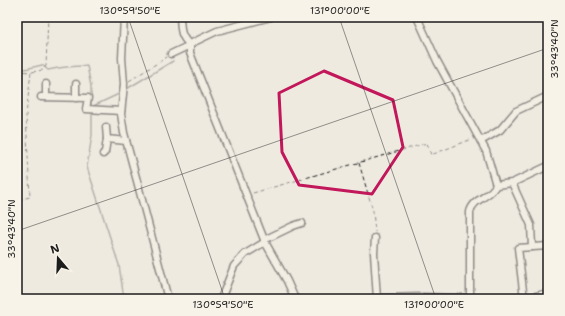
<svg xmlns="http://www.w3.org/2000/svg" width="565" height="316" font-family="'Shantell Sans',sans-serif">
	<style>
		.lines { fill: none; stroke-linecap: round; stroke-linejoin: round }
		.stream { stroke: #6f6d69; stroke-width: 1.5 }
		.street-casing { stroke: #1c1c1c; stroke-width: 9 }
		.secondary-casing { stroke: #1c1c1c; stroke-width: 11 }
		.path { stroke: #1c1c1c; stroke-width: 1; stroke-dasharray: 4 3; stroke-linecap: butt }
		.street { stroke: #f7f3e8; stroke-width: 6 }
		.secondary { stroke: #f7f3e8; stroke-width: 8 }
		.marked { fill: none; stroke: #c2185b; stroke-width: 3; stroke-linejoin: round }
		.ticks { fill: none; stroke: #1c1c1c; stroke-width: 1; stroke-opacity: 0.45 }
		.neatline { fill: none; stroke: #1c1c1c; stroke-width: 1.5 }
		.ticks-label { font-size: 10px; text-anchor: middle; fill: #1c1c1c }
	</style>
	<rect width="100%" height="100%" fill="#eeeae0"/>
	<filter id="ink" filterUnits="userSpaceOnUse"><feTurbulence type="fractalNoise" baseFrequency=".025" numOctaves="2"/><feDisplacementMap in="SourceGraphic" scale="8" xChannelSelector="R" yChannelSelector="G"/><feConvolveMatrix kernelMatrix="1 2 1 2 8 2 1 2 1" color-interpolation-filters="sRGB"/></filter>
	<g filter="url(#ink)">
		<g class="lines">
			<!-- stream -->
			<g class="stream">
				<path d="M17,67L25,69L42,65L48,70C61,67 73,66 87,66L91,86V107L121,93"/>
				<polyline points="125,90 173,61"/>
				<polyline points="92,113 92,135 87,167 119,265 124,299"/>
			</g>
			<!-- street casing -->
			<g class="street-casing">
				<g id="street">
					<polyline points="124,17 122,58 124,84 121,114 124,133 137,181 168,299"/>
					<path d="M180,17C181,30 180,36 190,45"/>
					<path d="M417,17L437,61L486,151L496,185C491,197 473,198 470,212V299"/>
					<polyline points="190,45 190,53 265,242 287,281 295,299"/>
					<polyline points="171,54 190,45 194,42 217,31 271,17"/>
					<polyline points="41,97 88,98 86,109 121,111"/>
					<polyline points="46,97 46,84"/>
					<polyline points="76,98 76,84"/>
					<polyline points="106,127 107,139 126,141"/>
					<polyline points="481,141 500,130 516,111 548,96"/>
					<polyline points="103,154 105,152 107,139"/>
					<polyline points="512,183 531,225 532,247"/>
					<polyline points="496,185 512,183 548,166"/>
					<polyline points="375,238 374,253 377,299"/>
					<polyline points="264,240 293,226 302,223"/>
					<polyline points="221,299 234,266 245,254 265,242"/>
					<polyline points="524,299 518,248 548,246"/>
				</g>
			</g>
			<!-- secondary casing -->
			<g class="secondary-casing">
				<g id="secondary">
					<polyline points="381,299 422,298 471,299"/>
					<polyline points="527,299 548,294"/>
				</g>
			</g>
			<!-- path -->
			<g class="path">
				<polyline points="17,71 31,72 26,115 30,197 17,200"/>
				<polyline points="32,72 43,70 46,66 48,17"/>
				<polyline points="129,81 167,57"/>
				<polyline points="359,163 373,211 375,232"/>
				<polyline points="253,193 427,143 431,155 472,139"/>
			</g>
			<!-- street -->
			<use href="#street" class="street"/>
			<!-- secondary -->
			<use href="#secondary" class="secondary"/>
		</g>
	</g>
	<!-- marked area -->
	<path d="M0 0H565V316H0ZM324,71L393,100L403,147L372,194L299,185L282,152L279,93Z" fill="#eeeae0" fill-opacity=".55" fill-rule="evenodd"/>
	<path class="marked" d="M324,71L393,100L403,147L372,194L299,185L282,152L279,93Z"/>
	<!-- ticks -->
	<path class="ticks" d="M128,17L225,299M339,17L436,299M17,231L548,48"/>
	<!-- margin -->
	<rect width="565" height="316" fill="none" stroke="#f7f3e8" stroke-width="44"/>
	<!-- north arrow -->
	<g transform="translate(58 258) rotate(341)" stroke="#f7f3e8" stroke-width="3" paint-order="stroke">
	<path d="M0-3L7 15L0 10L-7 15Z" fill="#1c1c1c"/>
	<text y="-6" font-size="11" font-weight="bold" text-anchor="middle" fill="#1c1c1c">N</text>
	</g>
	<rect x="22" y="22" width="521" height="272" class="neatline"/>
	<g class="ticks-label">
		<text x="130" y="14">130°59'50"E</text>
		<text x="340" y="14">131°00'00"E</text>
		<text transform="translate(554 49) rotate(-90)" y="4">33°43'40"N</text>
		<text transform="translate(11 229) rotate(-90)" y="4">33°43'40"N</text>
		<text x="223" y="308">130°59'50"E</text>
		<text x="434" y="308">131°00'00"E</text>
	</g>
</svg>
